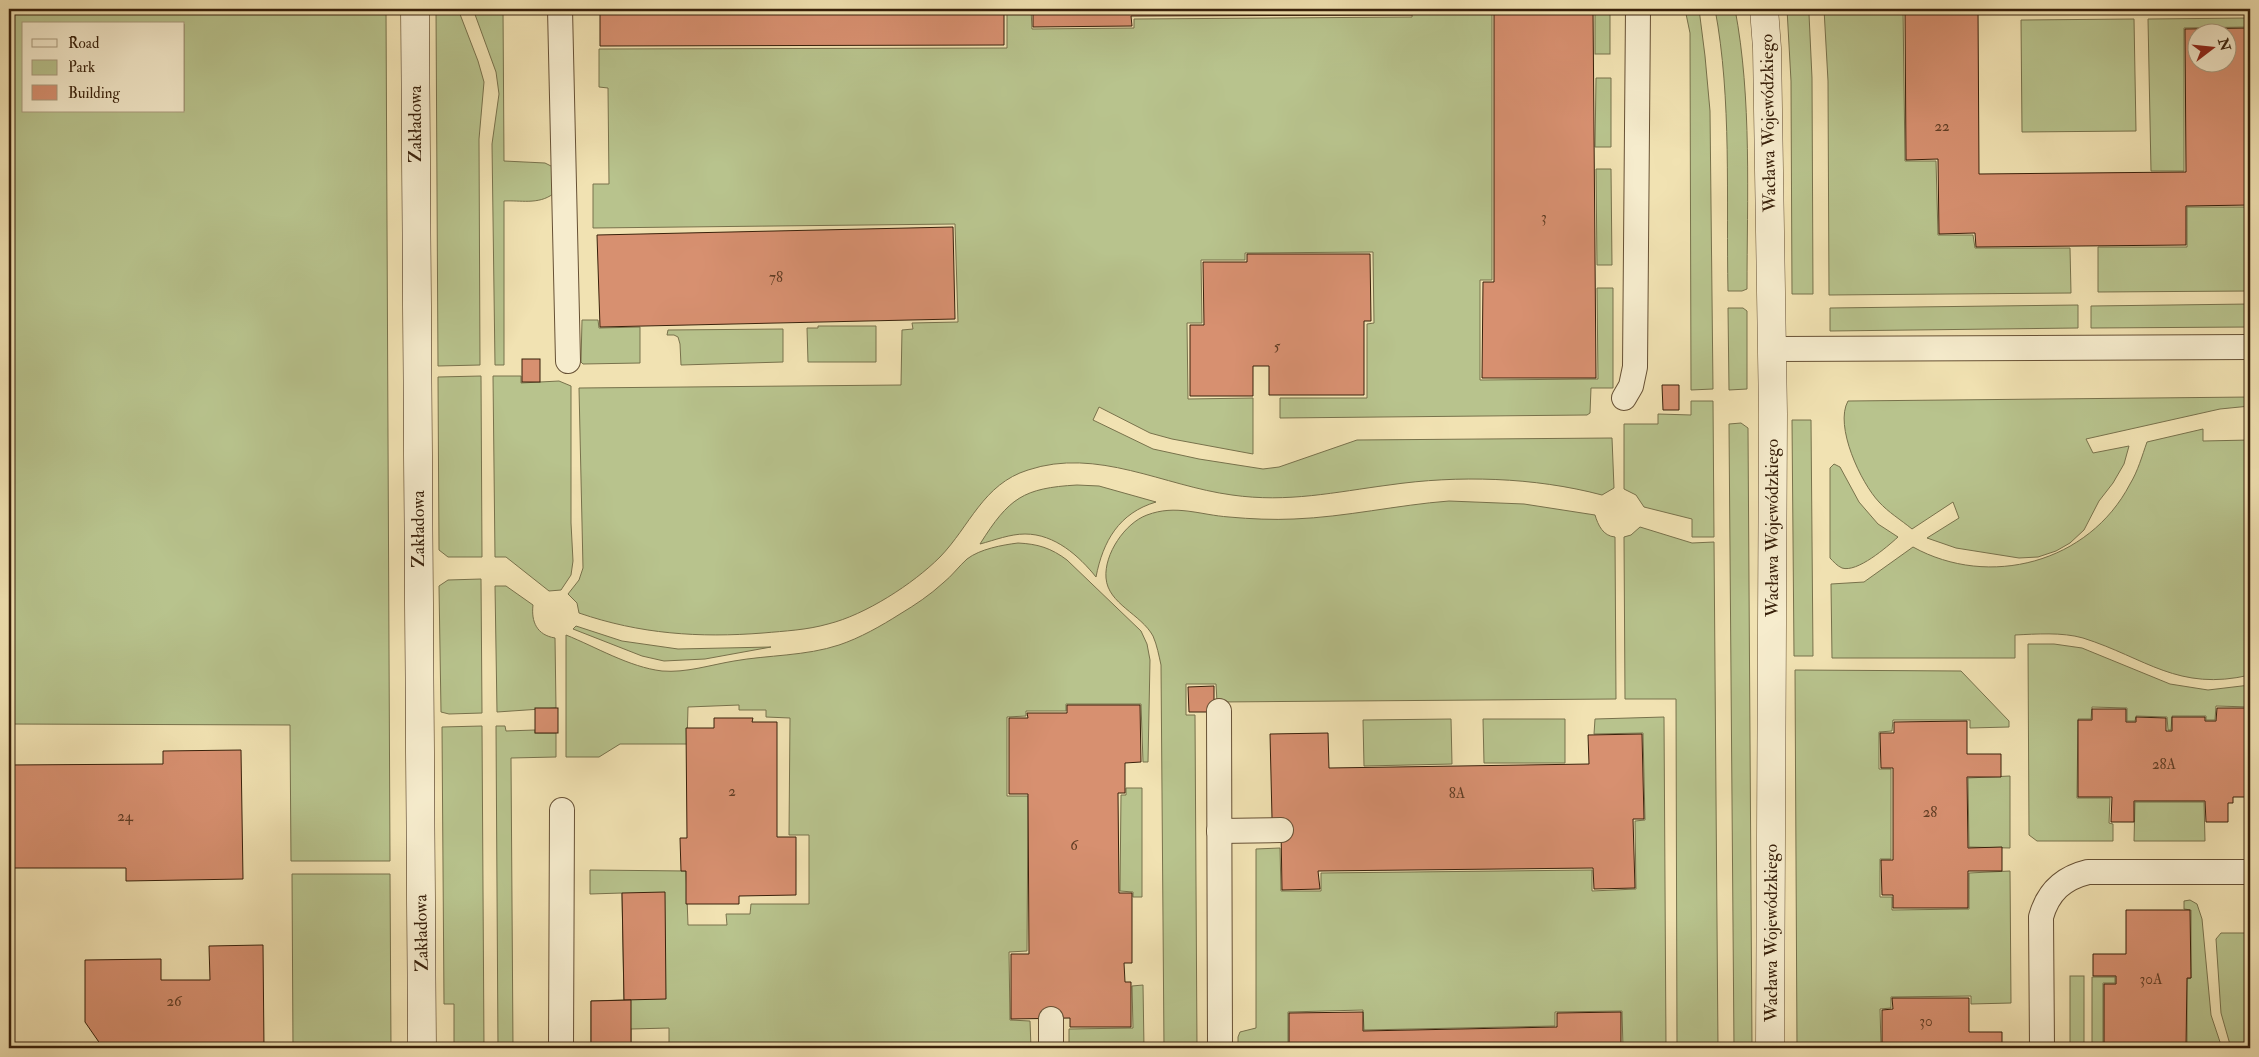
<svg xmlns="http://www.w3.org/2000/svg" width="2259" height="1057" font-family="'IM FELL Double Pica',serif">
	<style>
		.green { fill: #b8c38d; stroke: #78724c; fill-rule: evenodd }
		.building { fill: #d79070; stroke: #39210b; fill-rule: evenodd }
		.lines { fill: none; stroke-linecap: round; stroke-linejoin: round }
		.lane-casing { stroke: #675135; stroke-width: 26 }
		.street-casing { stroke: #675135; stroke-width: 29 }
		.secondary-casing { stroke: #39210b; stroke-width: 29 }
		.lane { stroke: #f6eccd; stroke-width: 24 }
		.street { stroke: #f6eccd; stroke-width: 28 }
		.secondary { stroke: #f6eccd; stroke-width: 28 }
		.labels { text-anchor: middle; stroke-width: 4; stroke-linejoin: round; paint-order: stroke }
		.number-label { font-size: 15px; fill: #603d24 }
		.street-label { font-size: 18px; fill: #39210b; stroke: #f6eccd }
	</style>
	<rect width="100%" height="100%" fill="#f1e2b2"/>
	<filter id="stains"><feTurbulence type="fractalNoise" baseFrequency=".004" numOctaves="4"/><feColorMatrix values="0 0 0 0 .2 0 0 0 0 .09 0 0 0 0 .02 0 0 0 .5 -.17"/></filter>
	<radialGradient id="worn" r=".72"><stop offset=".6" stop-color="#630" stop-opacity="0"/><stop offset="1" stop-color="#630" stop-opacity=".3"/></radialGradient>
	<!-- green -->
	<g class="green">
		<path d="M9,9H386L390,861H291L290,725L9,724ZM24,24H184V111H24Z"/>
		<polygon points="436,9 458,9 478,61 484,82 479,139 480,365 438,366"/>
		<path d="M473,9H503L504,161L545,163L555,168L553,194C538,205 520,200 504,201V365H495L492,144L499,94L496,72Z"/>
		<path d="M1007,9H1031L1032,29L1134,28V19L1412,17L1413,11L1436,9H1492V280H1480V380L1598,379L1597,288H1613V388H1591L1590,413L1587,415L1280,418V398H1367V324L1374,323L1373,252L1245,253V260H1201L1202,323H1187L1188,399L1253,398V454L1172,439L1150,433L1099,407L1093,420L1153,449L1199,459L1263,469L1279,467L1357,440L1612,438L1614,488L1602,495C1534,477 1458,475 1389,485C1335,492 1288,503 1232,495C1164,486 1097,447 1028,470C983,484 970,526 940,557C913,584 865,615 828,624C807,630 785,631 763,633C699,638 640,634 579,613L577,603L568,594L579,580L583,568L579,388L901,385L902,330L913,329L912,323L958,322L955,224L593,228V184H609L608,88L599,87V49L1007,48Z"/>
		<rect x="1595" y="9" width="15" height="45"/>
		<polygon points="1685,9 1699,9 1705,56 1710,111 1713,389 1691,390 1690,33"/>
		<path d="M1715,9H1735C1752,98 1747,198 1747,289L1742,291H1728C1726,199 1732,99 1715,9Z"/>
		<polygon points="1787,9 1808,9 1809,14 1812,78 1813,294 1792,294 1791,81"/>
		<polygon points="1824,9 1903,9 1905,161 1936,161 1938,235 1973,235 1975,248 2070,248 2071,293 1829,295 1828,81"/>
		<polygon points="2250,18 2250,27 2184,28 2184,171 2151,171 2148,19"/>
		<polygon points="2134,19 2136,131 2022,132 2021,20"/>
		<polygon points="1596,78 1611,78 1611,147 1595,147"/>
		<polygon points="1596,169 1611,169 1612,265 1597,265"/>
		<polygon points="2187,207 2250,207 2250,291 2098,292 2098,247 2187,247"/>
		<polygon points="2250,304 2250,327 2091,328 2091,306"/>
		<polygon points="2078,305 2078,328 1830,331 1830,308"/>
		<polygon points="1728,308 1743,308 1747,311 1747,389 1729,390"/>
		<polygon points="582,320 598,320 599,328 640,327 640,363 583,364 581,362"/>
		<polygon points="818,326 876,326 876,362 808,362 807,328 818,328"/>
		<polygon points="783,329 783,362 681,365 680,344 678,337 674,335 667,335 668,330"/>
		<polygon points="481,376 482,557 448,557 439,550 438,377"/>
		<polygon points="493,376 521,376 521,383 559,381 571,386 571,523 573,561 571,575 561,590 549,591 506,557 495,557"/>
		<path d="M2250,397V406L2220,409L2086,439L2093,453L2129,446L2124,464L2113,483L2099,501L2084,530L2070,543L2056,551L2038,557L2019,558L1956,548L1927,538L1959,518L1953,502L1912,529C1901,520 1888,512 1879,502C1861,483 1834,426 1848,401Z"/>
		<polygon points="1691,401 1713,401 1714,537 1692,537 1692,519 1644,507 1636,495 1624,489 1624,424 1658,424 1658,414 1691,415"/>
		<polygon points="1792,420 1811,420 1813,656 1794,656"/>
		<polygon points="1741,423 1748,428 1752,1048 1734,1048 1729,424"/>
		<path d="M2203,429V441L2250,440V675C2178,692 2146,658 2083,638C2062,632 2036,634 2015,635V658H1832L1831,584L1864,582L1913,547C1989,589 2089,563 2130,484C2138,471 2142,456 2147,442Z"/>
		<path d="M1834,464L1840,467L1859,502L1878,524L1898,537C1887,547 1857,573 1842,568C1837,566 1833,561 1830,558V468Z"/>
		<path d="M1077,485L1099,486L1156,502C1119,513 1103,541 1096,577C1079,556 1055,534 1025,534C1010,534 995,540 980,544C1009,498 1023,488 1077,485Z"/>
		<path d="M1449,501L1524,504L1595,515C1598,525 1603,536 1615,537L1616,699L1217,702L1216,684H1186V715H1195L1197,1048H1164L1161,665C1159,656 1157,645 1153,636C1141,614 1108,604 1106,578C1104,554 1125,523 1147,515C1176,504 1200,515 1229,517C1251,519 1273,520 1294,519C1346,517 1397,505 1449,501Z"/>
		<polygon points="1640,527 1692,543 1714,542 1718,1048 1677,1048 1676,699 1625,699 1624,537 1631,535"/>
		<path d="M1018,543C1038,544 1051,548 1067,560L1141,631L1147,644L1150,660L1148,762H1143L1141,704H1066V711H1026V716L1007,717V796H1028L1027,951L1009,952L1010,1020L1030,1021L1031,1048H969V1046L961,1044H897V1048H704L703,1045H669V1028L631,1029V1048H591V1001L624,1000L622,893L590,894V870L686,871L688,925H727L726,914H750L751,904H809V835H789L790,718L766,717V710H739V705L688,707L687,744H620L599,757H566V635C596,647 629,667 662,671C686,673 710,665 734,661C768,655 806,656 839,645C860,638 881,626 900,614C915,605 930,595 943,583C952,576 959,566 967,559C980,549 1002,545 1018,543Z"/>
		<polygon points="481,579 482,713 449,714 441,712 439,586 448,580"/>
		<path d="M495,586H506L533,605C531,622 537,635 555,638L556,708L497,712Z"/>
		<polygon points="576,626 622,641 678,649 771,647 705,659 664,661 642,656 573,629"/>
		<polygon points="2028,644 2054,644 2082,648 2170,684 2208,690 2250,685 2250,721 2250,707 2216,706 2215,720 2206,720 2206,716 2172,716 2171,730 2168,730 2167,717 2136,716 2135,721 2127,721 2127,708 2092,707 2091,719 2078,719 2077,798 2110,798 2109,823 2113,824 2113,841 2037,841 2029,835"/>
		<polygon points="1795,670 1961,671 2009,721 2009,727 1970,728 1970,720 1893,720 1892,731 1879,732 1879,769 1891,769 1891,859 1880,859 1880,897 1892,897 1892,910 1969,909 1969,873 2010,871 2011,1003 1971,1004 1971,996 1891,997 1891,1008 1880,1009 1881,1045 1889,1046 1889,1048 1797,1048"/>
		<polygon points="1664,717 1666,1048 1623,1048 1622,1011 1555,1012 1555,1026 1364,1030 1363,1010 1288,1012 1288,1048 1238,1048 1238,1037 1240,1032 1256,1028 1256,849 1280,848 1281,891 1321,891 1321,873 1592,870 1592,891 1636,889 1635,821 1645,820 1643,733 1594,734 1595,719"/>
		<polygon points="1451,719 1452,764 1364,766 1363,720"/>
		<polygon points="1483,719 1565,719 1565,763 1484,763"/>
		<polygon points="482,726 484,1048 454,1048 454,1004 444,1004 442,727"/>
		<polygon points="496,726 505,726 506,731 535,730 535,733 556,733 556,757 511,758 513,1048 498,1048"/>
		<polygon points="2010,776 2010,848 1969,847 1968,778"/>
		<polygon points="1126,788 1142,788 1142,897 1133,897 1133,892 1120,891 1121,795 1126,795"/>
		<polygon points="2135,802 2204,802 2205,841 2134,841"/>
		<polygon points="292,874 390,874 391,1048 293,1048"/>
		<polygon points="2190,900 2197,904 2202,919 2211,1015 2222,1048 2187,1048 2187,979 2191,978 2191,910 2184,909 2184,901"/>
		<polygon points="2221,933 2250,933 2250,1048 2231,1048 2221,1013 2216,939"/>
		<rect x="2070" y="976" width="14" height="72"/>
		<polygon points="2092,977 2115,977 2115,983 2103,983 2103,1048 2092,1048"/>
		<polygon points="1143,985 1144,1048 1069,1048 1069,1029 1133,1028 1132,986"/>
	</g>
	<!-- building -->
	<g class="building">
		<polygon points="600,9 1004,9 1004,45 600,46"/>
		<polygon points="1033,9 1412,9 1412,15 1131,16 1132,26 1033,27"/>
		<polygon points="1494,9 1593,9 1596,378 1482,378 1483,282 1494,282"/>
		<path d="M1905,9H1978L1979,174L2186,172L2185,29L2250,28V205L2186,206V245L1976,247L1975,233L1939,234L1938,159L1906,160ZM2196,32H2226V62H2196Z"/>
		<polygon points="953,227 955,319 600,327 597,235"/>
		<polygon points="1247,254 1370,254 1371,321 1364,321 1364,395 1269,395 1269,366 1253,366 1253,396 1190,396 1190,325 1204,325 1203,262 1247,262"/>
		<rect x="522" y="359" width="18" height="23"/>
		<polygon points="1662,385 1679,385 1679,410 1663,410"/>
		<polygon points="1214,686 1214,712 1189,712 1188,687"/>
		<polygon points="1067,705 1140,705 1141,762 1125,763 1125,793 1118,793 1119,893 1132,893 1132,963 1124,963 1125,982 1131,982 1131,1027 1070,1027 1070,1018 1011,1019 1011,954 1029,954 1028,796 1028,794 1009,794 1009,718 1028,718 1027,713 1067,713"/>
		<rect x="535" y="708" width="23" height="25"/>
		<polygon points="2217,708 2249,708 2250,797 2233,797 2233,803 2228,803 2228,822 2206,822 2205,801 2134,801 2134,822 2111,822 2112,797 2078,797 2078,720 2092,720 2092,709 2126,709 2126,722 2136,722 2136,717 2166,718 2166,731 2172,731 2172,717 2205,717 2205,721 2216,721"/>
		<polygon points="714,718 753,718 752,722 777,722 777,837 796,837 796,895 739,896 739,904 686,904 686,871 681,871 680,838 687,838 686,728 714,728"/>
		<polygon points="1967,721 1967,754 2001,754 2001,777 1967,777 1968,848 2002,847 2002,871 1968,871 1968,908 1893,908 1893,895 1882,895 1881,860 1893,860 1893,768 1881,768 1880,733 1894,733 1894,722"/>
		<polygon points="1328,733 1329,768 1589,764 1588,735 1642,734 1644,819 1633,819 1635,888 1594,889 1593,868 1318,871 1320,889 1282,890 1281,830 1272,818 1270,734"/>
		<polygon points="241,750 243,879 126,881 126,868 9,868 9,765 163,764 163,751"/>
		<polygon points="2247,891 2250,891 2250,923 2248,923"/>
		<polygon points="665,892 666,999 624,1000 622,893"/>
		<polygon points="2126,910 2190,910 2191,978 2187,978 2186,1048 2102,1048 2104,1048 2104,984 2116,984 2116,976 2093,976 2093,954 2126,954"/>
		<polygon points="263,945 264,1048 103,1048 85,1022 85,960 161,959 161,980 210,980 209,946"/>
		<polygon points="1892,998 1969,998 1969,1032 2002,1032 2002,1048 1891,1048 1891,1044 1882,1044 1882,1010 1893,1009"/>
		<polygon points="631,1000 631,1048 591,1048 591,1001"/>
		<polygon points="1363,1012 1363,1031 1557,1027 1557,1013 1621,1012 1621,1048 1289,1048 1289,1013"/>
		<rect x="897" y="1044" width="64" height="4"/>
		<polygon points="636,1045 703,1045 704,1048 636,1048"/>
	</g>
	<g class="lines">
		<!-- lane casing -->
		<g class="lane-casing">
			<g id="lane">
				<polyline points="560,9 568,361"/>
				<polyline points="1772,349 2250,347"/>
				<polyline points="1624,398 1631,386 1635,367 1638,9"/>
				<polyline points="1219,711 1220,1048"/>
				<polyline points="1219,831 1281,830"/>
				<polyline points="1051,1019 1051,1048"/>
				<polyline points="561,1048 562,810"/>
				<path d="M2042,1048L2041,917C2048,892 2063,878 2088,872H2250"/>
			</g>
		</g>
		<!-- street casing -->
		<g class="street-casing">
			<polyline id="street" points="1764,9 1767,48 1773,414 1770,1048"/>
		</g>
		<!-- secondary casing -->
		<g class="secondary-casing">
			<polyline id="secondary" points="415,9 422,1048"/>
		</g>
		<!-- lane -->
		<use href="#lane" class="lane"/>
		<!-- street -->
		<use href="#street" class="street"/>
		<!-- secondary -->
		<use href="#secondary" class="secondary"/>
	</g>
	<g class="labels">
		<!-- number labels -->
		<g class="number-label">
			<text x="1942" y="131">22</text>
			<text x="1544" y="222">3</text>
			<text x="776" y="282">78</text>
			<text x="1277" y="351">5</text>
			<text x="2164" y="769">28A</text>
			<text x="732" y="796">2</text>
			<text x="1457" y="798">8A</text>
			<text x="1930" y="817">28</text>
			<text x="125" y="821">24</text>
			<text x="1074" y="850">6</text>
			<text x="2151" y="984">30A</text>
			<text x="174" y="1006">26</text>
			<text x="1926" y="1026">30</text>
		</g>
		<!-- street labels -->
		<g class="street-label">
			<text transform="translate(1768 123) rotate(-91)" y="6">Wacława Wojewódzkiego</text>
			<text transform="translate(415 124) rotate(-90)" y="6">Zakładowa</text>
			<text transform="translate(1772 528) rotate(-90)" y="6">Wacława Wojewódzkiego</text>
			<text transform="translate(418 529) rotate(-90)" y="6">Zakładowa</text>
			<text transform="translate(421 933) rotate(-91)" y="6">Zakładowa</text>
			<text transform="translate(1771 933) rotate(-90)" y="6">Wacława Wojewódzkiego</text>
		</g>
	</g>
	<!-- margin -->
	<rect width="2259" height="1057" fill="none" stroke="#f1e2b2" stroke-width="30"/>
	<rect x="10" y="10" width="2239" height="1037" fill="none" stroke="#39210b" stroke-width="2.5"/>
	<rect x="15" y="15" width="2229" height="1027" fill="none" stroke="#39210b"/>
	<!-- legend -->
	<rect x="22" y="22" width="162" height="90" fill="#f6eccd" stroke="#aa9b7f"/>
	<rect x="32" y="39" width="25" height="8" fill="#f6eccd" stroke="#aa9b7f"/>
	<text x="68" y="48" font-size="15" fill="#39210b">Road</text>
	<rect x="32" y="60" width="25" height="15" fill="#b8c38d" stroke="#aa9b7f"/>
	<text x="68" y="72" font-size="15" fill="#39210b">Park</text>
	<rect x="32" y="85" width="25" height="15" fill="#d79070" stroke="#aa9b7f"/>
	<text x="68" y="98" font-size="15" fill="#39210b">Building</text>
	<!-- north arrow -->
	<g transform="translate(2212 48) rotate(74)"><circle r="24" fill="#f6eccd" stroke="#aa9b7f"/>
	<path d="M0-4L9 19L0 12L-9 19Z" fill="#8f2418"/>
	<text y="-8" font-size="14" font-weight="bold" text-anchor="middle" fill="#39210b">N</text>
	</g>
	<rect width="100%" height="100%" filter="url(#stains)"/>
	<rect width="100%" height="100%" fill="url(#worn)"/>
</svg>
